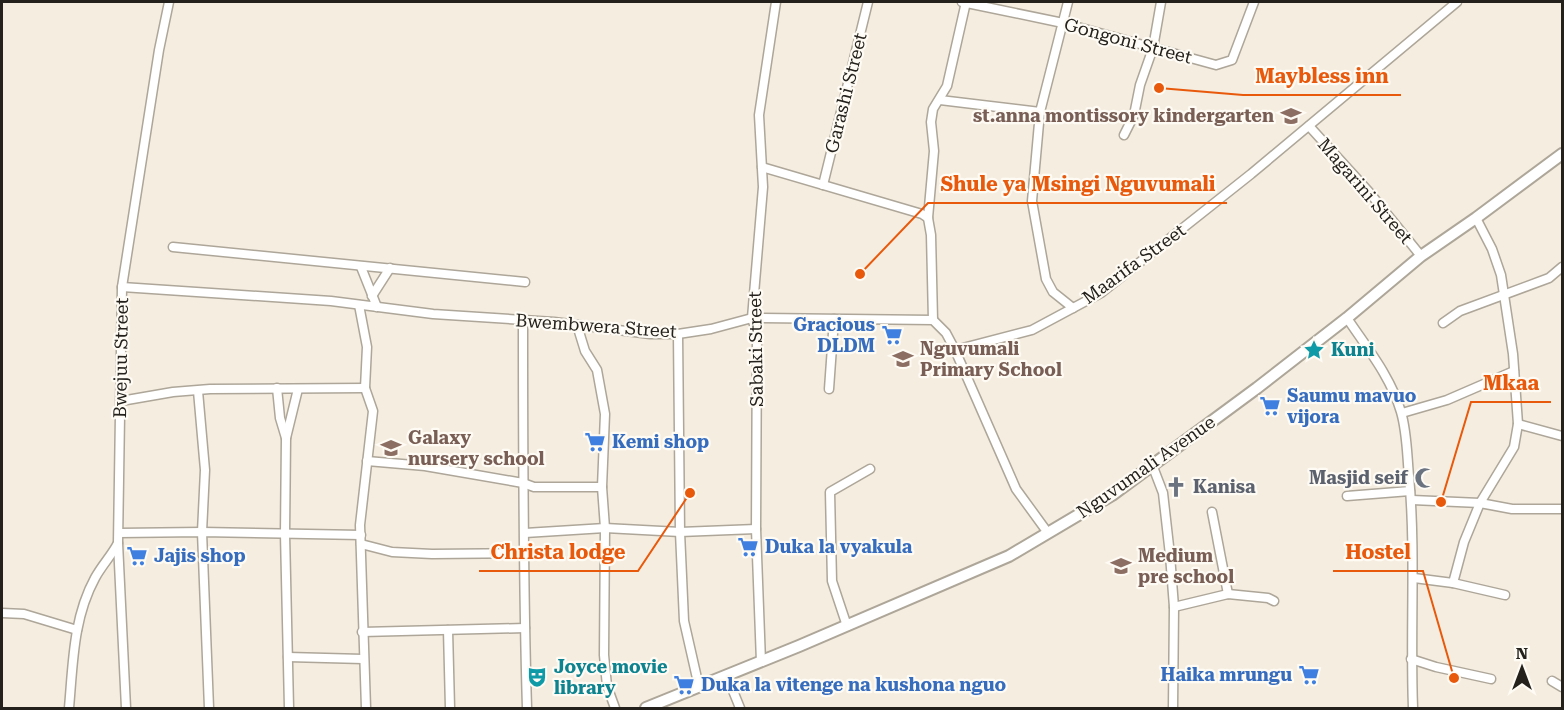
<svg xmlns="http://www.w3.org/2000/svg" width="1564" height="710" font-family="'Roboto Serif',serif">
	<style>
		.lines { fill: none; stroke-linecap: round; stroke-linejoin: round }
		.minor-casing { stroke: #ada699; stroke-width: 11 }
		.tertiary-casing { stroke: #ada699; stroke-width: 14 }
		.minor { stroke: #fff; stroke-width: 8 }
		.tertiary { stroke: #fff; stroke-width: 10 }
		.labels { text-anchor: middle; stroke-width: 4.5; stroke-linejoin: round; paint-order: stroke }
		.street-label { font-size: 18px; fill: #24211c; stroke: #fefbf5 }
		.education-label { font-size: 18px; font-weight: bold; fill: #785e54; stroke: #fefbf5; text-anchor: start }
		.shop-label { font-size: 18px; font-weight: bold; fill: #366cbe; stroke: #fefbf5; text-anchor: start }
		.culture-label { font-size: 18px; font-weight: bold; fill: #0d838f; stroke: #fefbf5; text-anchor: start }
		.worship-label { font-size: 18px; font-weight: bold; fill: #5b616d; stroke: #fefbf5; text-anchor: end }
		.leader { fill: none; stroke: #e8590c; stroke-width: 2 }
		.callout-dot { fill: #e8590c; stroke: #fefbf5; stroke-width: 2 }
		.callout-label { font-size: 20px; text-anchor: middle; font-weight: bold; fill: #e8590c; stroke: #fefbf5; stroke-width: 4.5; stroke-linejoin: round; paint-order: stroke }
	</style>
	<rect width="100%" height="100%" fill="#f5eddf"/>
	<g class="lines">
		<!-- minor casing -->
		<g class="minor-casing">
			<g id="minor">
				<polyline points="962,2 1063,23 1216,65 1232,60 1254,2"/>
				<polyline points="1068,2 1040,112 1032,201 1046,279 1053,292 1073,308"/>
				<polyline points="940,100 1040,112"/>
				<polyline points="1309,126 1369,192 1421,256"/>
				<polyline points="1124,135 1134,115 1140,85 1153,48 1161,2"/>
				<polyline points="762,167 922,214 928,218"/>
				<polyline points="823,185 868,2"/>
				<polyline points="173,247 525,282"/>
				<polyline points="361,267 377,307"/>
				<polyline points="122,287 331,301 433,314 554,322 650,334 678,334 711,329 752,318 933,320 946,333 955,350 1016,489 1048,533"/>
				<polyline points="372,296 390,268"/>
				<polyline points="359,305 367,347 365,388 373,411 360,525 366,708"/>
				<path d="M1347,318C1367,348 1391,377 1401,412C1407,432 1407,455 1409,476C1416,553 1410,631 1413,708"/>
				<polyline points="933,320 931,235 928,218 934,151 931,122 933,109 947,86 966,2"/>
				<path d="M523,321C523,450 523,579 527,708"/>
				<polyline points="1443,323 1460,311 1549,278 1562,267"/>
				<polyline points="577,325 585,351 597,370 605,414 602,487 605,528 604,655 607,686 615,708"/>
				<polyline points="678,334 680,532 684,621 699,687"/>
				<polyline points="955,350 1032,330 1101,293 1251,174 1457,2"/>
				<polyline points="277,388 280,418 286,438 285,534 289,708"/>
				<polyline points="829,389 834,319"/>
				<polyline points="198,391 205,470 202,532 209,708"/>
				<polyline points="121,401 173,392 210,389 365,388"/>
				<polyline points="1402,413 1447,400 1514,371"/>
				<polyline points="1518,424 1562,436"/>
				<polyline points="286,438 298,389"/>
				<polyline points="367,461 425,466 523,483 534,487 602,487"/>
				<polyline points="1153,467 1163,493 1170,555 1174,607 1173,708"/>
				<polyline points="1347,496 1410,491"/>
				<polyline points="1412,500 1480,503 1512,509 1562,509"/>
				<polyline points="1212,512 1228,594"/>
				<polyline points="119,533 202,532 361,535"/>
				<polyline points="525,533 605,528 680,532 756,529"/>
				<polyline points="118,543 126,708"/>
				<polyline points="361,544 392,552 432,554 525,553"/>
				<polyline points="1414,578 1453,583 1505,595"/>
				<polyline points="1453,583 1464,542 1480,503 1514,447 1518,424 1513,354 1501,275 1492,249 1476,218"/>
				<polyline points="1174,607 1228,594 1268,598 1274,601"/>
				<polyline points="2,613 24,614 77,630"/>
				<polyline points="847,626 832,581 830,492 870,469"/>
				<polyline points="448,630 450,708"/>
				<polyline points="362,632 525,628"/>
				<polyline points="288,657 363,659"/>
				<polyline points="1411,659 1436,667 1491,679"/>
				<polyline points="761,662 756,529 757,334 752,318 763,187 759,115 776,2"/>
				<polyline points="727,676 740,708"/>
				<polyline points="1552,681 1562,687"/>
				<path d="M69,708C73,664 73,618 95,578C102,565 112,555 118,543L122,287L159,50L169,2"/>
			</g>
		</g>
		<!-- tertiary casing -->
		<g class="tertiary-casing">
			<polyline id="tertiary" points="646,708 799,646 1009,556 1112,495 1257,388 1347,318 1421,256 1476,218 1562,154"/>
		</g>
		<!-- minor -->
		<use href="#minor" class="minor"/>
		<!-- tertiary -->
		<use href="#tertiary" class="tertiary"/>
	</g>
	<!-- icons -->
	<defs>
		<g id="school-bare" transform="scale(1.62)"><path d="M0-5L7-2L0 1L-7-2ZM-4 1L0 2.5L4 1V4Q0 6-4 4Z" fill="#8d6e63" stroke="#fefbf5" stroke-width="2.5" paint-order="stroke"/></g>
		<g id="supermarket-bare" transform="scale(1.62)"><path d="M-6-5.5h2.5l.6 2H6L4.5 2H-2.5L-4.4-4H-6ZM-1.5 3.2a1.3 1.3 0 1 0 .1 0ZM3 3.2a1.3 1.3 0 1 0 .1 0Z" fill="#3f7fe0" stroke="#fefbf5" stroke-width="2.5" paint-order="stroke"/></g>
		<g id="sight-bare" transform="scale(1.62)"><path d="M0-6L1.8-2.2L6-1.7L2.9 1.2L3.7 5.4L0 3.3L-3.7 5.4L-2.9 1.2L-6-1.7L-1.8-2.2Z" fill="#0f9aa8" stroke="#fefbf5" stroke-width="2.5" paint-order="stroke"/></g>
		<g id="mosque-bare" transform="scale(1.62)"><path d="M3.5-4.9A6 6 0 1 0 3.5 4.9A5 5 0 1 1 3.5-4.9Z" fill="#6b7280" stroke="#fefbf5" stroke-width="2.5" paint-order="stroke"/></g>
		<g id="church-bare" transform="scale(1.62)"><path d="M-1.2-6h2.4v3.5h3.3v2.4h-3.3V6h-2.4V-.1h-3.3v-2.4h3.3Z" fill="#6b7280" stroke="#fefbf5" stroke-width="2.5" paint-order="stroke"/></g>
		<g id="theatre-bare" transform="scale(1.62)"><path d="M-5-5.5Q0-4 5-5.5V0Q5 5 0 6Q-5 5-5 0ZM-3.3-2.5H-1v1.5H-3.3ZM1-2.5H3.3v1.5H1ZM-2.8 1Q0 5.5 2.8 1Z" fill="#0f9aa8" stroke="#fefbf5" stroke-width="2.5" paint-order="stroke"/></g>
	</defs>
	<g fill-rule="evenodd">
		<use href="#school-bare" x="1291" y="116"/>
		<use href="#supermarket-bare" x="892" y="335"/>
		<use href="#sight-bare" x="1314" y="350"/>
		<use href="#school-bare" x="903" y="359"/>
		<use href="#supermarket-bare" x="1270" y="406"/>
		<use href="#supermarket-bare" x="595" y="442"/>
		<use href="#school-bare" x="391" y="448"/>
		<use href="#mosque-bare" x="1425" y="478"/>
		<use href="#church-bare" x="1176" y="487"/>
		<use href="#supermarket-bare" x="748" y="547"/>
		<use href="#supermarket-bare" x="137" y="556"/>
		<use href="#school-bare" x="1121" y="566"/>
		<use href="#supermarket-bare" x="1309" y="675"/>
		<use href="#theatre-bare" x="537" y="677"/>
		<use href="#supermarket-bare" x="684" y="685"/>
	</g>
	<g class="labels">
		<!-- street labels -->
		<g class="street-label">
			<text transform="translate(1128 41) rotate(15)" y="6">Gongoni Street</text>
			<text transform="translate(846 93) rotate(-76)" y="6">Garashi Street</text>
			<text transform="translate(1365 191) rotate(49)" y="6">Magarini Street</text>
			<text transform="translate(1134 264) rotate(-36)" y="6">Maarifa Street</text>
			<text transform="translate(596 326) rotate(4)" y="6">Bwembwera Street</text>
			<text transform="translate(756 349) rotate(-91)" y="6">Sabaki Street</text>
			<text transform="translate(121 358) rotate(-89)" y="6">Bwejuu Street</text>
			<text transform="translate(1146 467) rotate(-35)" y="6">Nguvumali Avenue</text>
		</g>
		<!-- education labels -->
		<g class="education-label">
			<text x="1274" y="122" text-anchor="end">st.anna montissory kindergarten</text>
			<text x="920" y="355">Nguvumali<tspan x="920" dy="21">Primary School</tspan></text>
			<text x="408" y="444">Galaxy<tspan x="408" dy="21">nursery school</tspan></text>
			<text x="1138" y="562">Medium<tspan x="1138" dy="21">pre school</tspan></text>
		</g>
		<!-- shop labels -->
		<g class="shop-label">
			<text x="875" y="331" text-anchor="end">Gracious<tspan x="875" dy="21">DLDM</tspan></text>
			<text x="1287" y="402">Saumu mavuo<tspan x="1287" dy="21">vijora</tspan></text>
			<text x="612" y="448">Kemi shop</text>
			<text x="765" y="553">Duka la vyakula</text>
			<text x="154" y="562">Jajis shop</text>
			<text x="1292" y="681" text-anchor="end">Haika mrungu</text>
			<text x="701" y="691">Duka la vitenge na kushona nguo</text>
		</g>
		<!-- culture labels -->
		<g class="culture-label">
			<text x="1331" y="356">Kuni</text>
			<text x="554" y="673">Joyce movie<tspan x="554" dy="21">library</tspan></text>
		</g>
		<!-- worship labels -->
		<g class="worship-label">
			<text x="1408" y="484">Masjid seif</text>
			<text x="1193" y="493" text-anchor="start">Kanisa</text>
		</g>
	</g>
	<!-- callouts -->
	<path class="leader" d="M1159 88L1243 95H1401M860 274L928 203H1227M1441 502L1471 402H1551M1454 678L1423 571H1333M690 493L638 571H479"/>
	<g class="callout-dot">
		<circle cx="1159" cy="88" r="6"/>
		<circle cx="860" cy="274" r="6"/>
		<circle cx="1441" cy="502" r="6"/>
		<circle cx="1454" cy="678" r="6"/>
		<circle cx="690" cy="493" r="6"/>
	</g>
	<g class="callout-label">
		<text x="1322" y="83">Maybless inn</text>
		<text x="1078" y="191">Shule ya Msingi Nguvumali</text>
		<text x="1511" y="390">Mkaa</text>
		<text x="1378" y="559">Hostel</text>
		<text x="558" y="559">Christa lodge</text>
	</g>
	<!-- border -->
	<rect width="1564" height="710" fill="none" stroke="#24211c" stroke-width="6"/>
	<!-- north arrow -->
	<g transform="translate(1522 668)" stroke="#fefbf5" stroke-width="4.5" paint-order="stroke">
	<path d="M0-4.5L10 22L0 15L-10 22Z" fill="#24211c"/>
	<text y="-9" font-size="16" font-weight="bold" text-anchor="middle" fill="#24211c">N</text>
	</g>
</svg>
